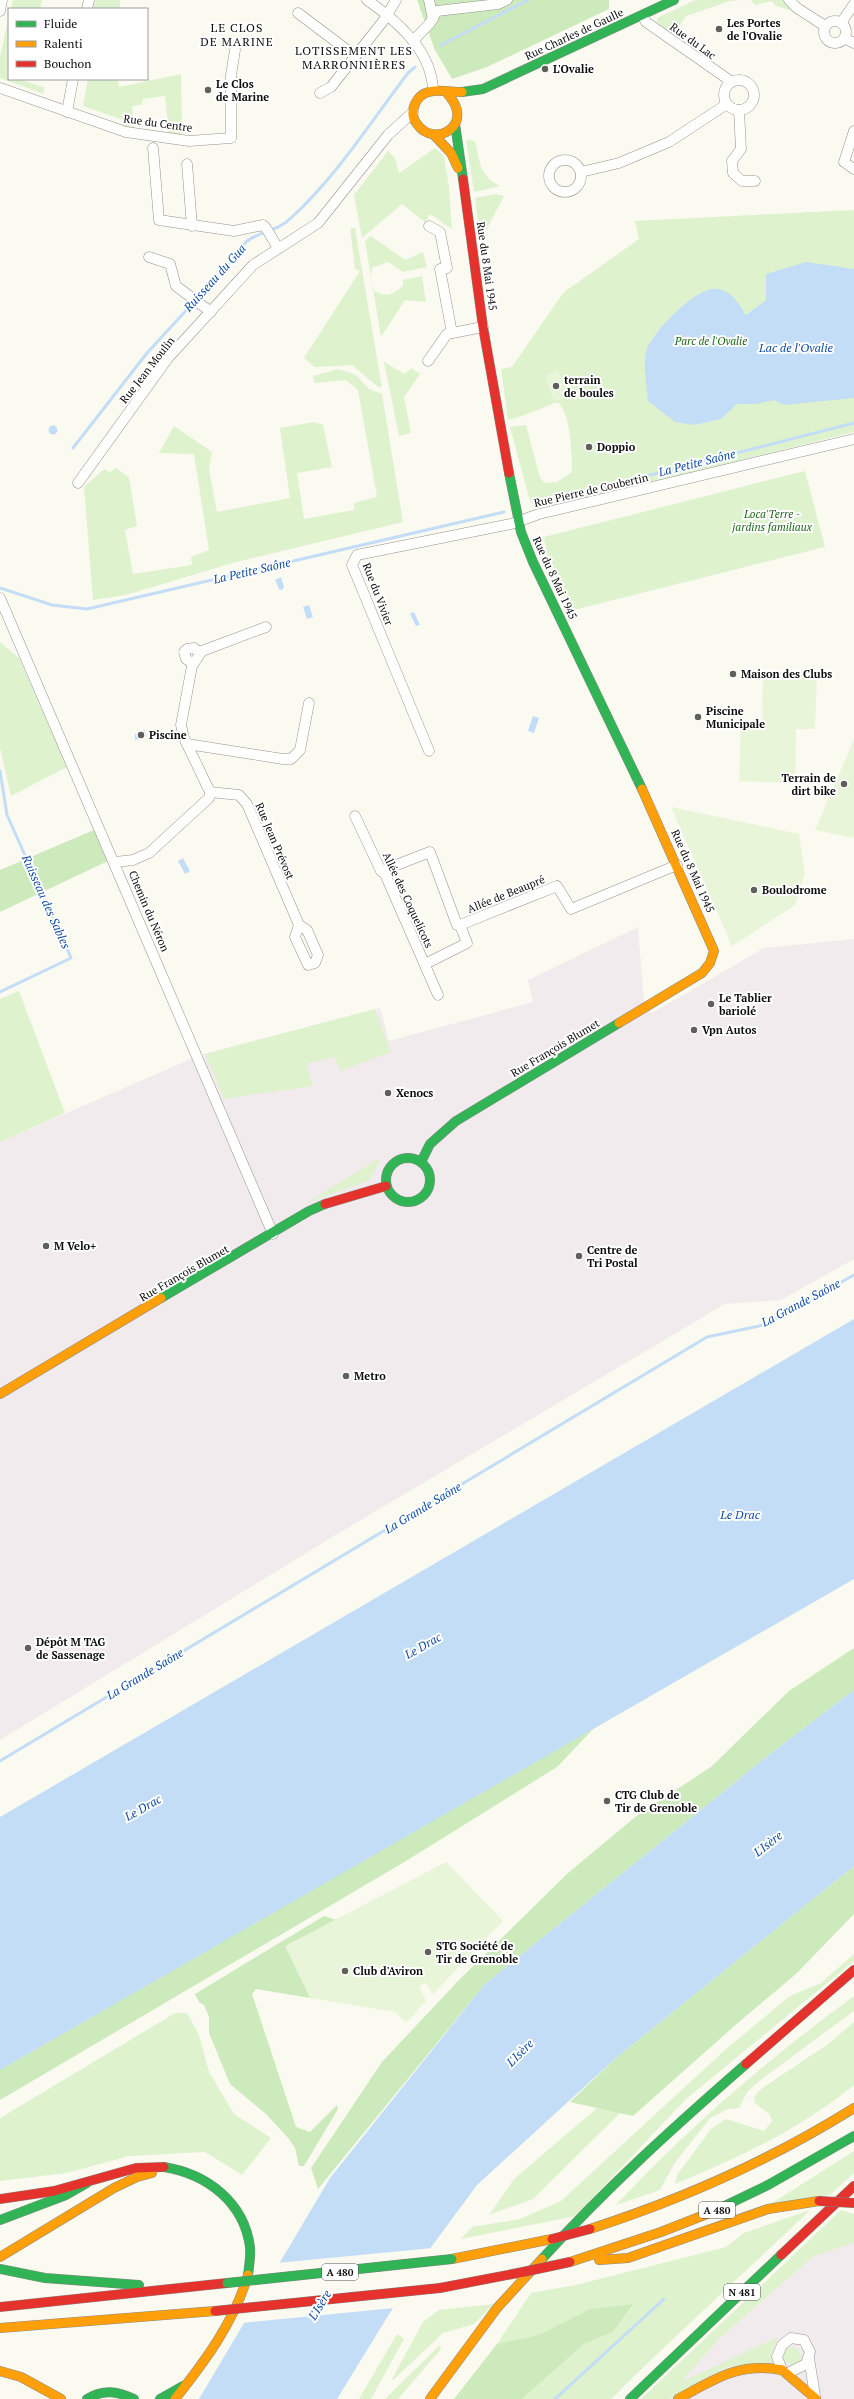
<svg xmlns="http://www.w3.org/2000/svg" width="854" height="2399" font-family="'PT Serif',serif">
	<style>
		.industrial { fill: #f2ebed }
		.green { fill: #def2ce }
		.forest { fill: #cdeabc }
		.pitch { fill: #e9f5d8 }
		.water { fill: #c4ddf6 }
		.pier { fill: #fafaf0 }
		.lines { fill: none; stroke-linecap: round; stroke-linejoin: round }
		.stream { stroke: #c4ddf6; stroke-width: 3 }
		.street-casing { stroke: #93938f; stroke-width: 11 }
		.fast-casing { stroke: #8a8a85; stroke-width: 10 }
		.slow-casing { stroke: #8a8a85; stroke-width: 10 }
		.jam-casing { stroke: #8a8a85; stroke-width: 10 }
		.street { stroke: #fefefd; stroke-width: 10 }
		.fast { stroke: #30b455; stroke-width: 9 }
		.slow { stroke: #ff9f0a; stroke-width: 9 }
		.jam { stroke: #e5322d; stroke-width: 9 }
		.fast-bridge-casing { stroke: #80807c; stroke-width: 10; stroke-linecap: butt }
		.jam-bridge-casing { stroke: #80807c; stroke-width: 10; stroke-linecap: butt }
		.fast-bridge { stroke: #30b455; stroke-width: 9 }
		.jam-bridge { stroke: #e5322d; stroke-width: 9 }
		.poi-dot { fill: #5f5f5c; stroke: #fff; stroke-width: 1.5 }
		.labels { text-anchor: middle; stroke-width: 4; stroke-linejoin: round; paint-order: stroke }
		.shield { fill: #fff; stroke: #555; stroke-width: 1 }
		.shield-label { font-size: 10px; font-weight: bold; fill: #0c0c0c }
		.poi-label { font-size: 11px; font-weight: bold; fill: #0c0c0c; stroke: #fff; text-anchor: start }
		.street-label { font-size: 11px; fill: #0c0c0c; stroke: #fff }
		.park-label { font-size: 11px; font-style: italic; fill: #1e661a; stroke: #fff }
		.neighbourhood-label { font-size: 12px; letter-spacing: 1px; fill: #0c0c0c; stroke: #fff }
		.water-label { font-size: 12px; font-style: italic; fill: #114ca2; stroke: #fff }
	</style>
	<rect width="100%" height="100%" fill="#fafaf0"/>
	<!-- industrial -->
	<g class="industrial">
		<polygon points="638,927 644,1003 652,1013 764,948 854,939 854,1259 781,1300 725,1304 339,1533 0,1740 0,1142 200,1055 380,1008 389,1041 533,1002 528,980"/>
		<polygon points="854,2243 854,2399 666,2399 720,2338 814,2256"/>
	</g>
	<!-- green -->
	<g class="green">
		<polygon points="13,0 42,0 40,9 11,9"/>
		<polygon points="95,0 120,0 120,9 93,9"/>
		<polygon points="695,0 743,0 730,1 686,16 673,35 657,22 657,18"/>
		<polygon points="751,0 783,0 792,11 776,6 772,1 755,5"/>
		<polygon points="9,16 9,79 24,79 24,81 44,87 44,94 0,78 0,57"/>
		<polygon points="181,74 182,136 169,134 165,96 143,99 141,105 132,106 134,130 124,127 123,120 83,106 88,79 118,79 119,87"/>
		<path d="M466,140L475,141C480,162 479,176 500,186L474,192Z"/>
		<polygon points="435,148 444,156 449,187 452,229 430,214 425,222 402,204 362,238 354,195 388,151 395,158 399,173"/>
		<polygon points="496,194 504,196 480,242 475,198"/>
		<path d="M854,210V432L570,503L540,508L530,501L510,427L526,425L540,478L545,483L557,482L572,472C572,454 571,415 558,402C541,408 526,416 508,420L501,369L512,367L563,293L639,239L635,221Z"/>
		<polygon points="350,228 355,228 382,388 377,386 352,365 315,367 304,358 360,271 355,269"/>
		<path d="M371,236L405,260L423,252L427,267L403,272L388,262L372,268L371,278L374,291C387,298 393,294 403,286V280L422,276L426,302L405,300L381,337L365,241Z"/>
		<polygon points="384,362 405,374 411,368 420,374 404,397 411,433 399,436"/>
		<polygon points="338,369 356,375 369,389 382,394 403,522 236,562 126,595 93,600 84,487 104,469 110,472 116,468 129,477 137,526 125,530 133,574 192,565 191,557 209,550 194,454 159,453 174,426 212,452 209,470 217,512 290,498 280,428 314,422 323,425 332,467 297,473 304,519 354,510 354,503 377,497 358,390 346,380 315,383 313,376"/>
		<polygon points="805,471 825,547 570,611 548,558 544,537"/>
		<polygon points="0,642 19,658 67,767 11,796 0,748"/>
		<polygon points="19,991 65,1113 0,1142 0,999"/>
		<polygon points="375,1009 391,1052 340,1071 335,1057 306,1064 313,1086 224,1099 205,1054"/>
		<polygon points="378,1159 380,1161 368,1181 306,1203"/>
		<polygon points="854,1954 854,1961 686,2099 576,2216 461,2239 472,2227 520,2219 561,2201 725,2050 790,1996 821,1983"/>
		<path d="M854,1996V2011L763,2078L747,2092L739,2108L728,2109L710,2118L674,2164L660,2190L616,2205C688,2128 769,2058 854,1996Z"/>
		<polygon points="175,2013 187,2013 199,2035 209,2072 234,2114 271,2138 242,2175 205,2152 129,2156 66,2173 0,2181 0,2118"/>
		<path d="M854,2022V2085C799,2130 740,2157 675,2184L677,2175L711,2129L726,2119L764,2131L772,2121L769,2114L755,2103L754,2097L761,2089L828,2044Z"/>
		<polygon points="597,2108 620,2113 533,2199 489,2215 514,2179"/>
		<polygon points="854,2151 854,2173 830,2195 769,2205"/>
		<path d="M810,2210C744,2274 676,2334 611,2399H522L584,2344L613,2332L634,2305L590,2309L538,2335L497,2344L531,2293L576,2285L726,2247L744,2233Z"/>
		<polygon points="841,2210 854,2214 854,2243 814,2256 720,2338 681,2382 778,2337 772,2352 772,2363 727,2367 668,2399 641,2399"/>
		<polygon points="494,2304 474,2324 443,2333 393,2380 392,2379 423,2322 439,2310"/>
		<polygon points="397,2334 404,2339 371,2399 359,2399"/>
		<polygon points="440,2345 441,2349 398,2399 385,2399"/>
		<circle cx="792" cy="2356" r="9"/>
	</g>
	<!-- forest -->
	<g class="forest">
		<polygon points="417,0 609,0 609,9 487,67 452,79 435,50"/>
		<polygon points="94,830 108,861 0,912 0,870"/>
		<polygon points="854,1648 854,1690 774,1751 485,1984 318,2189 311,2168 382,2062 459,1980 568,1873 639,1814 711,1767 789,1691"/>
		<polygon points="596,1726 557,1767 406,1861 0,2100 0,2070"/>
		<polygon points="854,1866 854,1914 796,1974 740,2021 633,2116 570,2102 617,2057"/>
		<polygon points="324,1916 337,1920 310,1998 256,1989 252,1994 296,2127 310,2132 337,2105 338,2109 304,2166 299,2166 295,2148 289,2139 266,2114 230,2084 209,2033 209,2017 204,2005 199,2002 195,1994"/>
		<polygon points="634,2304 613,2332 584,2344 522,2399 454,2399 497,2344 538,2335 590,2309"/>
	</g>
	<!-- pitch -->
	<g class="pitch">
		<polygon points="558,370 567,397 554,401 545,375"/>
		<polygon points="763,672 817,673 815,729 796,729 795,783 739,781 741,727 762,727"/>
		<polygon points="854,739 854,838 815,830"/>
		<polygon points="671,807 799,834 805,874 795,905 732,946"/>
		<polygon points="446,1862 503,1921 433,1994 426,1983 419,1986 426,2001 406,2023 395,2012 310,1998 285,1946"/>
	</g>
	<!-- water -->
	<g class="water">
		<path d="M806,262L854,269V398L784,405L774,400L756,404H737L721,419L694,425L675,422L648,401C647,386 642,364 647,349C654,331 697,285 718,289C733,292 738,303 746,315L766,300V274Z"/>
		<circle cx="53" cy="430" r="4.5"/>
		<polygon points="281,577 284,587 282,590 279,589 275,580"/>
		<polygon points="309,605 313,617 307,619 303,607"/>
		<polygon points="414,612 420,625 416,626 410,614"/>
		<polygon points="533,716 539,718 534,733 528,731"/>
		<polygon points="144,730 147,736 135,740 135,734"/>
		<polygon points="183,858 190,871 185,874 178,861"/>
		<polygon points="854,1319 854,1579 0,2070 0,1817"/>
		<polygon points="854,1690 854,1866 617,2057 477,2185 426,2254 337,2399 199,2399 330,2178 485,1984 774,1751"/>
	</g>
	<!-- pier -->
	<polygon class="pier" points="433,2248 394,2308 242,2323 277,2263"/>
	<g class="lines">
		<!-- stream -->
		<g class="stream">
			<polyline points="441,45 528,0"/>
			<path d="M73,448L147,353L237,255C240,251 243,245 246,242C259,231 277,232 291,218C336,177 371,122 408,73L415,67"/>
			<polyline points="540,503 854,423"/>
			<polyline points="0,588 52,605 87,609 504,512"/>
			<polyline points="0,771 7,815 71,958 0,992"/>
			<polyline points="0,1761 707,1337 764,1325 854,1275"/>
			<polyline points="555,2399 664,2299"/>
		</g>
		<!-- street casing -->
		<g class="street-casing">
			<g id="street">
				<path d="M367,0C397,21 431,50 433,89"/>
				<polyline points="429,0 433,19"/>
				<polyline points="789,0 797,8 825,26"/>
				<polyline points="87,9 89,0"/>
				<polyline points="0,11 2,0"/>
				<polyline points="298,13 355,56"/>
				<polyline points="643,16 646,22 732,82"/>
				<circle cx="835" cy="32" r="11"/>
				<polyline points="841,23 854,4"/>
				<polyline points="844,38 854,43"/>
				<polyline points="413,41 430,23 437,11 498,4 507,0"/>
				<circle cx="739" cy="95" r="15"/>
				<polyline points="0,88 126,132 189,141 231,138 231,75 235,50"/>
				<polyline points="320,93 331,87 384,20 396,0"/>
				<polyline points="739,110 741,149 732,161 733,173 742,181 755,181"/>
				<polyline points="67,112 73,79"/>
				<polyline points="854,131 844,162 854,169"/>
				<polyline points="153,148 159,220 234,231 263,225 266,228 278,248"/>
				<circle cx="565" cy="176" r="16"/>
				<polyline points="187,164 192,226"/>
				<polyline points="581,172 619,163 669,142 727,104"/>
				<polyline points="429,226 440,232 447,268 440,269 452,333"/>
				<polyline points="149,257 170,264 176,286 211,312"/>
				<polyline points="428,361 447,334 483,327"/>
				<polyline points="78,483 168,358 253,265 318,223 388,135 413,112"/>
				<polyline points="0,598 273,1234"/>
				<polyline points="193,663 186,659 184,652 187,649 194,648 200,653"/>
				<polyline points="187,744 283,759 291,759 300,750 309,703"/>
				<polyline points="429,751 352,565 357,555 511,524 539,514 854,439"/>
				<polyline points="210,792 239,795 247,804 299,925 295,937 308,965 315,963 318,955 307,930 299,925"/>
				<polyline points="355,816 381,871 385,874 438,995"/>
				<polyline points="115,862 133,860 149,853 209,798 210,792 184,738 181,725 192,666 202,651 266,627"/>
				<polyline points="381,871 430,852 457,925 460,925"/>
				<polyline points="425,964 467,943 460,925 557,886 571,909 677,865"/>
				<polyline points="809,2358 815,2396"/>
				<polyline points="782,2370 777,2357 782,2345 791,2338 804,2340 810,2352 806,2364 788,2373"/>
			</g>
		</g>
		<!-- fast casing -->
		<g class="fast-casing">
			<g id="fast">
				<polyline points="462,92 483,89 674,0"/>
				<polyline points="455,124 463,179"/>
				<polyline points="509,473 521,532 533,562 642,789"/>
				<circle cx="408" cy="1180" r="22"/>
				<polyline points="421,1162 430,1144 456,1121 619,1023"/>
				<polyline points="161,1298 309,1211 325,1204"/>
				<path d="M164,2167C207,2174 244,2202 250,2247C251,2256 249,2266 248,2275"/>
				<polyline points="712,2212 768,2185 854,2136"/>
				<polyline points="0,2220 66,2195 87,2183"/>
				<path d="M542,2259C605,2189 675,2126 746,2064"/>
				<polyline points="0,2269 45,2278 139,2285"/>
				<path d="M87,2399C103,2389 117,2391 134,2399"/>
				<polyline points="160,2399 183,2386"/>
				<polyline points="630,2399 781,2255"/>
			</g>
		</g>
		<!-- slow casing -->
		<g class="slow-casing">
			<g id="slow">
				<path d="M446,92C478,125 434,149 417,124C412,118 412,111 415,104C423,85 445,92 462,92"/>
				<polyline points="434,135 451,153 458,168"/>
				<polyline points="619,1023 702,973 710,963 714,951 642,789"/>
				<polyline points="0,1394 161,1298"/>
				<path d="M590,2229C683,2199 771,2160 854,2108"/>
				<polyline points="0,2257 114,2188 137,2177 152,2173"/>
				<polyline points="452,2259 552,2239"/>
				<polyline points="599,2260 628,2258 768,2209 819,2201"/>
				<polyline points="570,2262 661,2232 712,2212"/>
				<polyline points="0,2328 215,2311"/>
				<polyline points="782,2370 816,2399"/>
				<polyline points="0,2371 21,2377 61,2399"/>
				<path d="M175,2399C206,2360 234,2322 248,2275"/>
				<polyline points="430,2399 497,2308 542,2259"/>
				<path d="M678,2399C715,2379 739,2362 782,2370"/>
			</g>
		</g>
		<!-- jam casing -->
		<g class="jam-casing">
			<g id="jam">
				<polyline points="463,179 483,327 509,473"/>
				<polyline points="325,1204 386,1186"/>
				<polyline points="746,2064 854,1970"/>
				<polyline points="0,2199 54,2191 136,2168 164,2167"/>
				<polyline points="781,2255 854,2186"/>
				<polyline points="440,2288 523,2272"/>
				<polyline points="0,2307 227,2283"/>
			</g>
		</g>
		<!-- street -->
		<use href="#street" class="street"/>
		<!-- fast -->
		<use href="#fast" class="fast"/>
		<!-- slow -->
		<use href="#slow" class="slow"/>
		<!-- jam -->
		<use href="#jam" class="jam"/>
		<!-- fast-bridge casing -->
		<g class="fast-bridge-casing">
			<polyline id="fast-bridge" points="227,2283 452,2259"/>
		</g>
		<!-- jam-bridge casing -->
		<g class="jam-bridge-casing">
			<g id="jam-bridge">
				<polyline points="819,2201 854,2203"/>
				<polyline points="552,2239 590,2229"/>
				<polyline points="523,2272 570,2262"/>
				<polyline points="215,2311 440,2288"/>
			</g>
		</g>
		<!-- fast-bridge -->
		<use href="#fast-bridge" class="fast-bridge"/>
		<!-- jam-bridge -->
		<use href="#jam-bridge" class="jam-bridge"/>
	</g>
	<!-- markers -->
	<g class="poi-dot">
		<circle cx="719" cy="29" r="4"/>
		<circle cx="545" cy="69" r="4"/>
		<circle cx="208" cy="90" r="4"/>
		<circle cx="556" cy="386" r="4"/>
		<circle cx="589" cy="447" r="4"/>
		<circle cx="733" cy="674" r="4"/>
		<circle cx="698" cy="717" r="4"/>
		<circle cx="141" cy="735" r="4"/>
		<circle cx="844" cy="784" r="4"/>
		<circle cx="754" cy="890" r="4"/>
		<circle cx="711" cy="1004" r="4"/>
		<circle cx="694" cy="1030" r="4"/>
		<circle cx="388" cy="1093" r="4"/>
		<circle cx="46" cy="1246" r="4"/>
		<circle cx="579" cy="1256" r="4"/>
		<circle cx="346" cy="1376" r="4"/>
		<circle cx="28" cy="1648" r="4"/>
		<circle cx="607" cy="1801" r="4"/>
		<circle cx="428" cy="1952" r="4"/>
		<circle cx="345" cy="1971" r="4"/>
	</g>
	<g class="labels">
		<!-- shield labels -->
		<g class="shield">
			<rect x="699" y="2202" width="36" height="16" rx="3"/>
			<rect x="322" y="2264" width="36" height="16" rx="3"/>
			<rect x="724" y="2284" width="36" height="16" rx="3"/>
		</g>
		<g class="shield-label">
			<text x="717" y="2214">A 480</text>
			<text x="340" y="2276">A 480</text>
			<text x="742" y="2296">N 481</text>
		</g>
		<!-- poi labels -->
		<g class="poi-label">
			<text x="727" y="27">Les Portes<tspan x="727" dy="13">de l'Ovalie</tspan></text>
			<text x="553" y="73">L'Ovalie</text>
			<text x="216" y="88">Le Clos<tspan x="216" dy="13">de Marine</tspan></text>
			<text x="564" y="384">terrain<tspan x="564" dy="13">de boules</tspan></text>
			<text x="597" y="451">Doppio</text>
			<text x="741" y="678">Maison des Clubs</text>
			<text x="706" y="715">Piscine<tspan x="706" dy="13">Municipale</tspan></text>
			<text x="149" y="739">Piscine</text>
			<text x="836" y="782" text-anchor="end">Terrain de<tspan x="836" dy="13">dirt bike</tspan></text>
			<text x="762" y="894">Boulodrome</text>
			<text x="719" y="1002">Le Tablier<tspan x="719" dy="13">bariolé</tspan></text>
			<text x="702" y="1034">Vpn Autos</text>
			<text x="396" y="1097">Xenocs</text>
			<text x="54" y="1250">M Velo+</text>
			<text x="587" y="1254">Centre de<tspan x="587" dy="13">Tri Postal</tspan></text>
			<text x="354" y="1380">Metro</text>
			<text x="36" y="1646">Dépôt M TAG<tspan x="36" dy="13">de Sassenage</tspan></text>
			<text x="615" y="1799">CTG Club de<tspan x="615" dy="13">Tir de Grenoble</tspan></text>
			<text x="436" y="1950">STG Société de<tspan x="436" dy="13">Tir de Grenoble</tspan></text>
			<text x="353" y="1975">Club d'Aviron</text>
		</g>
		<!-- street labels -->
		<g class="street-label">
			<text transform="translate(574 34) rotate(-25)" y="4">Rue Charles de Gaulle</text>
			<text transform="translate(693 41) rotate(36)" y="4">Rue du Lac</text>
			<text transform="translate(158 123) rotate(8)" y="4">Rue du Centre</text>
			<text transform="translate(487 266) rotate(82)" y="4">Rue du 8 Mai 1945</text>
			<text transform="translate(147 370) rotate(-52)" y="4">Rue Jean Moulin</text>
			<text transform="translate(591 490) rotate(-13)" y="4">Rue Pierre de Coubertin</text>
			<text transform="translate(555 578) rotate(65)" y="4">Rue du 8 Mai 1945</text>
			<text transform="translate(378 594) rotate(69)" y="4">Rue du Vivier</text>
			<text transform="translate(275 841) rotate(67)" y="4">Rue Jean Prévost</text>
			<text transform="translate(693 871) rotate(66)" y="4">Rue du 8 Mai 1945</text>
			<text transform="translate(506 894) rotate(-22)" y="4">Allée de Beaupré</text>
			<text transform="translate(408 900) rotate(65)" y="4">Allée des Coquelicots</text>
			<text transform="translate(149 911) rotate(67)" y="4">Chemin du Néron</text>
			<text transform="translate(555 1048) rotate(-31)" y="4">Rue François Blumet</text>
			<text transform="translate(184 1273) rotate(-30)" y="4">Rue François Blumet</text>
		</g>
		<!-- park labels -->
		<g class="park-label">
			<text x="711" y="345">Parc de l'Ovalie</text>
			<text x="772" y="518">Loca'Terre -<tspan x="772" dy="13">jardins familiaux</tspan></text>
		</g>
		<!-- neighbourhood labels -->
		<g class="neighbourhood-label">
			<text x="237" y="32">LE CLOS<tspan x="237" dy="14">DE MARINE</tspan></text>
			<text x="354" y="55">LOTISSEMENT LES<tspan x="354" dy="14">MARRONNIÈRES</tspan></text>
		</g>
		<!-- water labels -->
		<g class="water-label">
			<text transform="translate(215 278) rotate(-48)" y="4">Ruisseau du Gua</text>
			<text x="796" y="352">Lac de l'Ovalie</text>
			<text transform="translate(697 463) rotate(-14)" y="4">La Petite Saône</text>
			<text transform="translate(252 571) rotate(-13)" y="4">La Petite Saône</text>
			<text transform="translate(46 902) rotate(66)" y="4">Ruisseau des Sables</text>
			<text transform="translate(801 1303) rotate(-28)" y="4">La Grande Saône</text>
			<text transform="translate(423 1508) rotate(-31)" y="4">La Grande Saône</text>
			<text x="740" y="1519">Le Drac</text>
			<text transform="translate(423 1646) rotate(-30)" y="4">Le Drac</text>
			<text transform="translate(145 1674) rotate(-31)" y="4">La Grande Saône</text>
			<text transform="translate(143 1808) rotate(-30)" y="4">Le Drac</text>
			<text transform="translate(768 1844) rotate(-38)" y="4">L'Isère</text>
			<text transform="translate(520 2053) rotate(-45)" y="4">L'Isère</text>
			<text transform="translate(320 2305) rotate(-59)" y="4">L'Isère</text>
		</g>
	</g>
	<!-- legend -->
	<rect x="8" y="8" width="140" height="72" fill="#ffffff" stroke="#9e9e9e"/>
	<rect x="16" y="21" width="20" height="6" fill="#30b455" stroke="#9e9e9e"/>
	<text x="44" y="28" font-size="12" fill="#0c0c0c">Fluide</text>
	<rect x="16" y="41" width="20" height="6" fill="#ff9f0a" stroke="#9e9e9e"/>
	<text x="44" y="48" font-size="12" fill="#0c0c0c">Ralenti</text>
	<rect x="16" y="61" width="20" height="6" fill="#e5322d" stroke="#9e9e9e"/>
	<text x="44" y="68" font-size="12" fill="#0c0c0c">Bouchon</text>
</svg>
